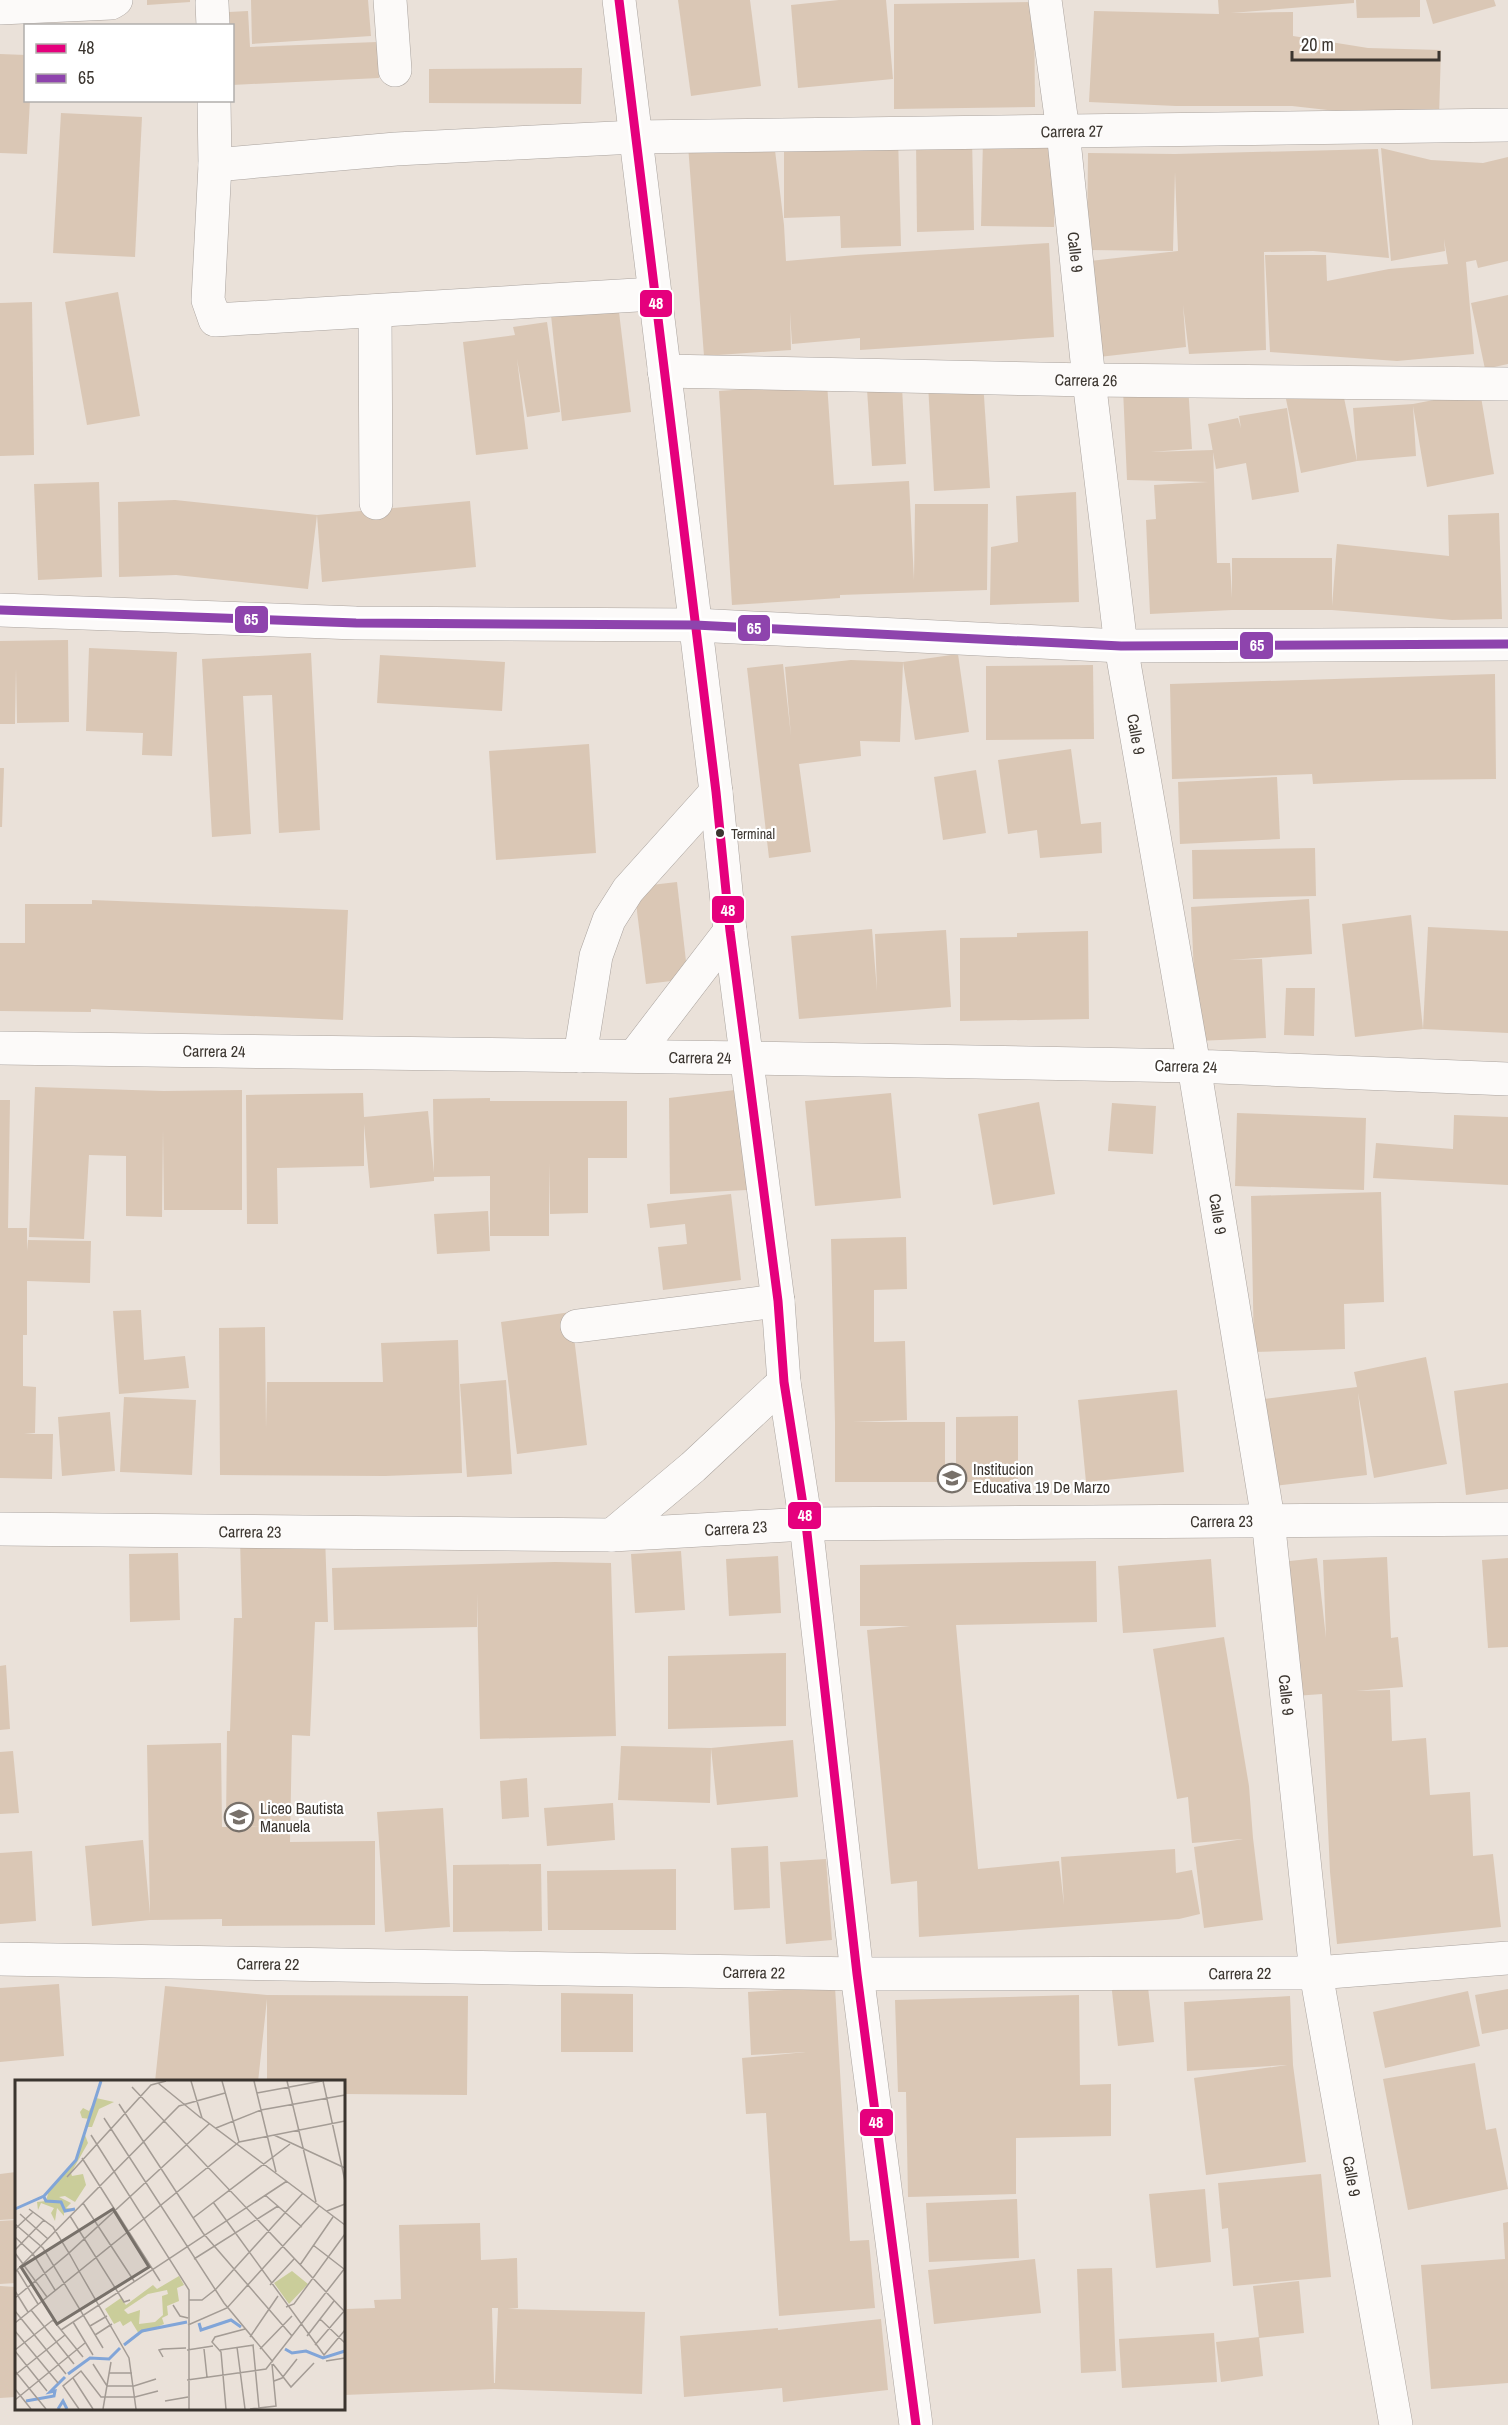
<svg xmlns="http://www.w3.org/2000/svg" width="1508" height="2425" font-family="'Archivo Narrow',sans-serif">
	<style>
		.building { fill: #dac7b5; fill-rule: evenodd }
		.lines { fill: none; stroke-linecap: round; stroke-linejoin: round }
		.minor-casing { stroke: #aaa39e; stroke-width: 34 }
		.major-casing { stroke: #aaa39e; stroke-width: 34 }
		.minor { stroke: #fcfaf9; stroke-width: 33 }
		.major { stroke: #fcfaf9; stroke-width: 33 }
		.bus-1-casing { stroke: #fff; stroke-width: 14 }
		.bus-2-casing { stroke: #fff; stroke-width: 14 }
		.bus-1 { stroke: #e5007d; stroke-width: 9 }
		.bus-2 { stroke: #8e44ad; stroke-width: 9 }
		.bus-dot { fill: #3b352f; stroke: #fff; stroke-width: 2 }
		.labels { text-anchor: middle; stroke-width: 4.5; stroke-linejoin: round; paint-order: stroke }
		.bus-label { font-size: 14px; fill: #3b352f; stroke: #fff; text-anchor: start }
		.street-label { font-size: 16px; fill: #3b352f; stroke: #fff }
		.poi-label { font-size: 16px; fill: #3b352f; stroke: #fff; text-anchor: start }
		.inset-river { fill: none; stroke: #81a5d8; stroke-width: 3 }
		.inset-road { fill: none; stroke: #a49c95; stroke-width: 1.5 }
		.view { fill: #78716a; fill-opacity: 0.15; stroke: #78716a; stroke-width: 3 }
		.inset-edge { fill: none; stroke: #3b352f; stroke-width: 3 }
		.line-badge { stroke: #fff; stroke-width: 2 }
		.badge-label { font-size: 16px; text-anchor: middle; font-weight: bold; fill: #fff }
	</style>
	<rect width="100%" height="100%" fill="#eae1d9"/>
	<!-- building -->
	<g class="building">
		<polygon points="147,0 190,0 190,2 147,5"/>
		<polygon points="251,0 368,0 371,36 252,44"/>
		<polygon points="678,0 750,0 761,86 691,96"/>
		<polygon points="839,0 886,0 893,79 798,88 791,5"/>
		<polygon points="1218,0 1354,0 1354,3 1231,13 1293,12 1293,36 1368,48 1441,50 1439,116 1363,114 1292,106 1176,106 1089,102 1094,11 1219,14"/>
		<polygon points="1356,0 1420,0 1420,17 1357,18"/>
		<polygon points="1426,0 1494,0 1496,6 1433,24"/>
		<polygon points="1034,2 1035,107 894,109 894,4"/>
		<polygon points="248,11 250,47 377,42 379,78 232,85 232,26 230,26 229,12"/>
		<polygon points="0,54 26,55 26,100 30,100 27,154 0,153"/>
		<polygon points="582,68 581,104 429,103 429,69"/>
		<polygon points="61,113 142,117 135,257 53,253"/>
		<polygon points="898,137 901,246 841,248 840,216 784,218 784,144"/>
		<polygon points="972,139 974,230 917,232 916,140"/>
		<polygon points="983,140 1056,141 1054,227 981,226"/>
		<polygon points="774,142 784,225 786,261 856,255 1049,243 1054,337 860,350 860,338 792,344 790,312 791,350 704,356 688,145"/>
		<polygon points="1381,148 1431,160 1483,163 1508,157 1508,261 1478,268 1476,260 1466,262 1474,354 1397,361 1270,352 1265,255 1326,255 1327,281 1389,269 1448,264 1444,239 1445,251 1391,261"/>
		<polygon points="1378,149 1389,258 1313,251 1264,252 1266,350 1189,354 1183,305 1186,347 1099,357 1090,261 1178,251 1175,172 1173,251 1087,250 1088,153 1175,154"/>
		<polygon points="118,292 140,416 87,425 65,302"/>
		<polygon points="1508,295 1508,364 1485,369 1471,303"/>
		<polygon points="32,302 34,455 0,456 0,303"/>
		<polygon points="619,312 631,412 562,421 551,315"/>
		<polygon points="547,322 560,412 527,417 517,359 528,449 476,455 463,342 515,335 513,327"/>
		<polygon points="983,381 990,488 934,491 928,384"/>
		<polygon points="827,383 834,485 909,481 914,580 915,504 988,504 987,590 840,595 840,598 732,605 719,391"/>
		<polygon points="1188,385 1192,449 1150,452 1213,450 1217,563 1230,563 1232,598 1232,558 1332,558 1332,606 1337,544 1449,556 1448,515 1499,513 1502,619 1452,620 1332,610 1232,610 1150,614 1146,520 1156,519 1154,485 1208,482 1127,480 1123,389"/>
		<polygon points="902,387 906,464 872,466 867,389"/>
		<polygon points="1342,388 1357,461 1301,473 1286,399"/>
		<polygon points="1480,391 1494,474 1427,487 1413,406 1416,456 1357,461 1353,408 1413,404"/>
		<polygon points="1287,408 1299,492 1252,500 1246,463 1216,469 1208,424 1238,418 1241,428 1239,416"/>
		<polygon points="99,482 102,577 38,580 34,484"/>
		<polygon points="1076,492 1079,602 990,605 991,547 1018,542 1016,496"/>
		<polygon points="175,500 317,515 308,589 176,575 119,577 118,502"/>
		<polygon points="470,501 476,567 322,582 317,515"/>
		<polygon points="68,640 69,722 17,723 16,668 15,724 0,724 0,641"/>
		<polygon points="89,648 177,652 172,756 142,755 143,733 86,731"/>
		<polygon points="311,653 320,830 279,833 272,695 243,696 251,834 212,837 202,659"/>
		<polygon points="958,654 969,732 915,740 903,662 900,742 860,741 861,756 799,764 811,852 769,858 747,668 783,664 791,736 785,667 851,660 903,662"/>
		<polygon points="380,655 505,662 502,711 377,703"/>
		<polygon points="1093,665 1094,739 986,740 986,666"/>
		<polygon points="1495,674 1496,779 1402,780 1313,784 1312,774 1172,779 1170,684"/>
		<polygon points="589,744 596,853 496,860 489,751"/>
		<polygon points="1071,749 1081,824 1101,822 1102,853 1040,858 1037,830 1008,834 998,760"/>
		<polygon points="0,768 4,768 2,827 0,827"/>
		<polygon points="976,770 986,833 943,840 934,777"/>
		<polygon points="1277,777 1280,839 1180,844 1178,782"/>
		<polygon points="1315,848 1316,896 1193,899 1192,850"/>
		<polygon points="677,882 688,979 646,984 634,887"/>
		<polygon points="1309,899 1312,954 1229,960 1262,959 1266,1038 1197,1041 1191,907"/>
		<polygon points="92,900 348,910 343,1020 91,1009 91,1012 0,1011 0,943 25,943 25,904 92,904"/>
		<polygon points="1411,915 1423,1029 1355,1037 1342,924"/>
		<polygon points="1428,927 1508,931 1508,1033 1423,1029"/>
		<polygon points="872,929 877,991 875,934 946,930 951,1007 799,1019 791,936"/>
		<polygon points="1088,931 1089,1019 960,1021 960,938 1017,937 1017,933"/>
		<polygon points="1286,988 1315,988 1314,1036 1284,1035"/>
		<polygon points="35,1087 164,1091 242,1090 242,1210 164,1210 163,1130 162,1217 126,1216 126,1156 89,1155 84,1239 29,1237"/>
		<polygon points="735,1090 747,1190 670,1194 669,1098"/>
		<polygon points="363,1093 364,1117 428,1111 434,1173 433,1099 490,1098 490,1101 627,1101 627,1158 588,1158 588,1213 550,1214 549,1163 549,1236 490,1236 490,1176 434,1177 434,1181 370,1188 364,1124 364,1166 277,1168 278,1224 247,1224 246,1095"/>
		<polygon points="891,1093 901,1198 815,1206 805,1101"/>
		<polygon points="0,1100 10,1100 8,1228 27,1228 27,1251 28,1240 91,1241 90,1283 27,1281 27,1335 23,1335 23,1386 36,1387 35,1433 24,1434 53,1434 52,1479 0,1478"/>
		<polygon points="1039,1102 1055,1194 993,1205 978,1114"/>
		<polygon points="1112,1103 1156,1106 1153,1154 1108,1151"/>
		<polygon points="1237,1113 1366,1118 1364,1190 1235,1186"/>
		<polygon points="1454,1115 1508,1117 1508,1185 1373,1178 1376,1143 1453,1149"/>
		<polygon points="1381,1192 1384,1302 1344,1304 1345,1349 1254,1352 1251,1196"/>
		<polygon points="731,1194 741,1280 663,1290 658,1247 687,1244 685,1224 650,1228 647,1204"/>
		<polygon points="488,1211 490,1251 437,1254 434,1214"/>
		<polygon points="906,1237 907,1289 874,1290 874,1342 905,1341 907,1420 853,1422 945,1422 945,1482 835,1482 835,1422 831,1239"/>
		<polygon points="141,1310 144,1360 185,1356 189,1388 119,1394 113,1311"/>
		<polygon points="571,1312 587,1445 517,1454 501,1322"/>
		<polygon points="265,1327 266,1429 267,1382 383,1382 381,1343 458,1340 462,1473 385,1476 220,1475 219,1328"/>
		<polygon points="1426,1357 1447,1464 1374,1478 1358,1393 1367,1475 1274,1486 1264,1399 1357,1387 1354,1372"/>
		<polygon points="506,1380 512,1474 467,1477 460,1384"/>
		<polygon points="1508,1383 1508,1489 1466,1495 1454,1391"/>
		<polygon points="1177,1390 1184,1472 1086,1482 1078,1400"/>
		<polygon points="124,1397 196,1400 192,1475 120,1472"/>
		<polygon points="110,1412 115,1471 62,1476 58,1417"/>
		<polygon points="1018,1416 1018,1482 956,1482 956,1417"/>
		<polygon points="325,1536 328,1622 315,1622 310,1736 292,1735 290,1842 375,1841 375,1925 222,1926 222,1919 150,1920 92,1926 85,1846 143,1840 150,1914 147,1745 221,1743 222,1827 261,1827 226,1826 227,1731 230,1731 234,1618 242,1618 240,1539"/>
		<polygon points="681,1551 685,1610 635,1613 631,1554"/>
		<polygon points="178,1553 180,1620 130,1622 129,1554"/>
		<polygon points="778,1556 781,1613 729,1616 726,1559"/>
		<polygon points="1387,1557 1391,1638 1398,1637 1403,1687 1356,1691 1390,1690 1392,1741 1426,1738 1430,1795 1470,1792 1473,1856 1493,1854 1501,1927 1337,1944 1330,1872 1322,1694 1295,1696 1281,1562 1317,1558 1326,1638 1323,1560"/>
		<polygon points="1508,1558 1508,1647 1488,1648 1482,1560"/>
		<polygon points="1211,1559 1216,1627 1123,1633 1118,1566"/>
		<polygon points="1096,1561 1097,1622 956,1625 978,1869 1059,1861 1064,1905 1061,1857 1175,1849 1176,1873 1192,1870 1200,1914 1179,1919 919,1937 917,1881 891,1884 867,1630 910,1626 860,1626 860,1565"/>
		<polygon points="555,1562 611,1563 616,1736 480,1739 477,1593 477,1627 334,1630 332,1568"/>
		<polygon points="1224,1637 1249,1786 1253,1838 1263,1920 1204,1928 1194,1847 1243,1839 1192,1843 1188,1797 1177,1799 1153,1649"/>
		<polygon points="786,1653 786,1726 668,1729 668,1656"/>
		<polygon points="6,1665 10,1729 0,1730 0,1666"/>
		<polygon points="793,1740 798,1797 717,1805 711,1748"/>
		<polygon points="621,1746 711,1748 710,1803 618,1800"/>
		<polygon points="13,1751 19,1813 0,1814 0,1752"/>
		<polygon points="527,1778 529,1817 502,1819 500,1781"/>
		<polygon points="613,1803 615,1840 547,1846 544,1808"/>
		<polygon points="443,1808 450,1927 385,1932 377,1812"/>
		<polygon points="768,1846 770,1908 734,1910 731,1848"/>
		<polygon points="32,1851 36,1921 0,1924 0,1853"/>
		<polygon points="826,1859 832,1940 786,1944 780,1862"/>
		<polygon points="541,1864 542,1931 453,1932 453,1865"/>
		<polygon points="676,1869 676,1930 548,1930 547,1871"/>
		<polygon points="1147,1978 1154,2042 1118,2046 1111,1982"/>
		<polygon points="59,1984 64,2056 0,2062 0,1988"/>
		<polygon points="165,1986 267,1995 468,1996 467,2095 344,2094 344,2082 267,2082 267,1999 258,2082 155,2082"/>
		<polygon points="835,1987 850,2241 869,2240 875,2308 779,2316 766,2113 746,2114 742,2058 806,2052 751,2055 748,1992"/>
		<polygon points="1508,1989 1508,2029 1482,2034 1475,1995"/>
		<polygon points="1468,1991 1480,2046 1385,2068 1373,2012"/>
		<polygon points="561,1993 633,1994 633,2052 561,2052"/>
		<polygon points="1079,1995 1080,2085 1111,2084 1111,2136 1016,2138 1016,2194 908,2197 906,2092 898,2092 895,2000"/>
		<polygon points="1290,1996 1293,2065 1306,2162 1206,2175 1194,2078 1287,2065 1187,2071 1184,2002"/>
		<polygon points="1475,2063 1486,2130 1496,2128 1508,2189 1408,2210 1383,2079"/>
		<polygon points="16,2172 16,2219 0,2220 0,2174"/>
		<polygon points="1321,2174 1331,2277 1233,2286 1228,2228 1222,2229 1218,2183"/>
		<polygon points="1205,2189 1211,2262 1156,2268 1149,2194"/>
		<polygon points="1017,2199 1019,2258 929,2262 926,2203"/>
		<polygon points="16,2220 16,2283 0,2284 0,2221"/>
		<polygon points="1508,2222 1508,2383 1431,2389 1421,2265 1505,2259 1503,2223"/>
		<path d="M480,2223L481,2260L517,2258L518,2308L508,2309L645,2312L642,2394L494,2389L344,2395V2245H345L347,2309L375,2308L374,2300L401,2299L399,2225ZM492,2308H498L495,2383H494Z"/>
		<polygon points="1035,2259 1041,2313 934,2324 928,2270"/>
		<polygon points="1112,2268 1116,2371 1081,2373 1077,2269"/>
		<polygon points="1299,2281 1304,2333 1259,2338 1253,2286"/>
		<polygon points="0,2286 16,2287 16,2397 0,2398"/>
		<polygon points="881,2319 888,2390 783,2402 782,2388 684,2397 680,2336 778,2328 778,2330"/>
		<polygon points="1214,2333 1217,2382 1122,2388 1119,2339"/>
		<polygon points="1259,2337 1263,2376 1221,2382 1216,2342"/>
	</g>
	<g class="lines">
		<!-- minor casing -->
		<g class="minor-casing">
			<g id="minor">
				<polyline points="390,0 395,70"/>
				<path id="s1" d="M1045,0L1063,131L1089,380L1121,646L1194,1066L1508,1079"/>
				<polyline points="212,3 213,26"/>
				<polyline points="0,8 111,3 116,0"/>
				<polyline points="214,100 215,165 208,300 215,320 654,294"/>
				<path id="s2" d="M215,165L396,149L635,137L1508,125"/>
				<polyline points="375,311 376,503"/>
				<path id="s3" d="M664,371L1089,380L1508,384"/>
				<polyline points="0,610 356,623 695,625 1121,646 1508,644"/>
				<path id="s4" d="M0,1048L748,1058"/>
				<polyline points="635,1055 730,931"/>
				<polyline points="580,1056 596,956 609,920 628,890 716,792"/>
				<polyline points="577,1326 778,1301"/>
				<path id="s5" d="M0,1529L612,1535L806,1524L1508,1519"/>
				<polyline points="612,1535 693,1467 784,1382"/>
				<path id="s6" d="M0,1959L857,1974L1316,1973L1508,1958"/>
			</g>
		</g>
		<!-- major casing -->
		<g class="major-casing">
			<g id="major">
				<polyline points="619,0 716,792 730,931 778,1301 784,1382 806,1524 857,1974 916,2425"/>
				<path id="s7" d="M748,1058L1194,1066L1268,1519L1316,1973L1396,2425"/>
			</g>
		</g>
		<!-- minor -->
		<use href="#minor" class="minor"/>
		<!-- major -->
		<use href="#major" class="major"/>
		<!-- bus-1 casing -->
		<g class="bus-1-casing">
			<polyline id="bus-1" points="619,0 716,792 730,931 778,1301 784,1382 806,1524 857,1974 916,2425"/>
		</g>
		<!-- bus-2 casing -->
		<g class="bus-2-casing">
			<polyline id="bus-2" points="0,610 356,623 695,625 1121,646 1508,644"/>
		</g>
		<!-- bus-1 -->
		<use href="#bus-1" class="bus-1"/>
		<!-- bus-2 -->
		<use href="#bus-2" class="bus-2"/>
	</g>
	<!-- icons -->
	<defs>
		<g id="school-ring" transform="scale(1.5)"><circle r="9.5" fill="#fff" stroke="#78716a" stroke-width="1.5"/><path d="M0-5L7-2L0 1L-7-2ZM-4 1L0 2.5L4 1V4Q0 6-4 4Z" fill="#78716a"/></g>
	</defs>
	<g fill-rule="evenodd">
		<use href="#school-ring" x="952" y="1478"/>
		<use href="#school-ring" x="239" y="1817"/>
	</g>
	<!-- markers -->
	<circle class="bus-dot" cx="720" cy="833" r="5"/>
	<g class="labels">
		<!-- bus labels -->
		<g class="bus-label">
			<text x="731" y="839">Terminal</text>
		</g>
		<!-- street labels -->
		<g class="street-label">
			<text dy="6" stroke="none"><textPath href="#s2" startOffset="858">Carrera 27</textPath></text>
			<text dy="6" stroke="none"><textPath href="#s1" startOffset="254">Calle 9</textPath></text>
			<text dy="6" stroke="none"><textPath href="#s3" startOffset="422">Carrera 26</textPath></text>
			<text dy="6" stroke="none"><textPath href="#s1" startOffset="740">Calle 9</textPath></text>
			<text dy="6" stroke="none"><textPath href="#s4" startOffset="214">Carrera 24</textPath></text>
			<text dy="6" stroke="none"><textPath href="#s4" startOffset="700">Carrera 24</textPath></text>
			<text transform="translate(1186 1066) rotate(2)" y="6">Carrera 24</text>
			<text dy="6" stroke="none"><textPath href="#s7" startOffset="596">Calle 9</textPath></text>
			<text dy="6" stroke="none"><textPath href="#s5" startOffset="1222">Carrera 23</textPath></text>
			<text dy="6" stroke="none"><textPath href="#s5" startOffset="736">Carrera 23</textPath></text>
			<text dy="6" stroke="none"><textPath href="#s5" startOffset="250">Carrera 23</textPath></text>
			<text dy="6" stroke="none"><textPath href="#s7" startOffset="1082">Calle 9</textPath></text>
			<text dy="6" stroke="none"><textPath href="#s6" startOffset="268">Carrera 22</textPath></text>
			<text dy="6" stroke="none"><textPath href="#s6" startOffset="754">Carrera 22</textPath></text>
			<text dy="6" stroke="none"><textPath href="#s6" startOffset="1240">Carrera 22</textPath></text>
			<text dy="6" stroke="none"><textPath href="#s7" startOffset="1568">Calle 9</textPath></text>
		</g>
		<!-- poi labels -->
		<g class="poi-label">
			<text x="973" y="1475">Institucion<tspan x="973" dy="18">Educativa 19 De Marzo</tspan></text>
			<text x="260" y="1814">Liceo Bautista<tspan x="260" dy="18">Manuela</tspan></text>
		</g>
	</g>
	<!-- overview -->
	<g transform="translate(15 2080)">
		<rect width="330" height="330" fill="#eae1d9"/>
		<path d="M81,18L99,22L84,29L77,47H71L75,39L67,38L65,32L68,28L74,31ZM70,55L73,63L56,93L57,96L68,94L71,105L60,122L50,116L44,117L56,123L51,128L60,129L49,131V136L42,128L40,141L36,133L39,128L26,123L23,130L22,122L31,121L34,110L61,80ZM277,191L293,204L274,224L259,203ZM164,196L169,205L162,208L164,221L152,226L153,235L147,238L149,244L124,254L116,241L108,246L105,241L99,244L90,229L106,218L111,225L138,205L142,209ZM152,210L153,214L147,216L148,235L140,242L124,244L125,230L113,234L109,230L133,214Z" fill="#cacd9a" fill-rule="evenodd"/>
		<path class="inset-river" d="M29,117L31,121L46,122L50,131L60,129M0,129L29,116L61,80L86,1M184,243L186,250L216,240L226,247M109,265L127,251L172,242M270,269L277,273L291,271L308,278L330,271M53,294L75,278L94,279L105,268M11,321L39,316L40,311L35,312L50,297M43,329L48,321L52,329"/>
		<path class="inset-road" d="M176,1L187,38L330,145M239,1L261,92M272,1L301,122M308,1L330,101M143,3L186,38M117,7L330,232M242,13L307,1M104,24L188,153L277,256M89,38L209,223L258,282M201,48L246,30L330,15M76,55L174,210V329M259,55L330,88M224,62L330,41M67,78L145,201M52,97L136,5L151,1M250,115L287,147M198,122L309,275L330,250M68,123L119,201M312,131L330,124M5,134L33,159M55,136L109,222L115,220M178,138L275,64M0,144L28,168L88,268M0,149L18,132M0,157L18,174L40,210M298,165L329,189M0,170L29,140M0,173L32,217M179,179L263,126M285,185L318,137M2,190L23,224M64,191L114,278L121,329M64,191L54,173L194,44M0,192L164,26L210,13M255,205L279,179M0,211L13,232M0,218L54,173L38,147L14,129M174,220H187L201,209L288,113M158,225L165,236L173,238M271,227L279,224L330,154M16,230L59,284M0,231L51,294M305,239L330,263M58,242L78,275M0,243L224,62L207,1M173,245L212,228L304,126M75,246L92,236M46,250L272,101M0,251L43,303M80,255L97,244M292,256L319,221M235,257L263,216M238,265L244,328M300,265L330,230M222,267L230,329M189,269L192,297M245,269L277,236M0,270L38,240L68,277M172,270L198,266M205,270L239,265M0,271L32,311M148,277L144,270L148,269L171,268M311,281L330,278M78,284L92,306H119L141,299M258,284L276,307L299,283M0,291L31,329M94,293H117M0,295L50,255M58,298L78,329M172,300L251,289L330,188M259,301L267,298L282,279M0,309L16,329M0,320L70,263M150,321L173,317M64,329L48,306L66,291L86,317H120L143,311M88,329L96,282M211,329L206,272L197,262L200,257L230,249M235,329L261,326L257,284"/>
		<path class="view" d="M98,129L134,187L42,244L6,187Z"/>
		<rect width="330" height="330" class="inset-edge"/>
	</g>
	<g class="line-badge">
		<rect x="639" y="289" width="34" height="29" rx="6" fill="#e5007d"/>
		<rect x="234" y="605" width="35" height="29" rx="6" fill="#8e44ad"/>
		<rect x="737" y="614" width="34" height="28" rx="6" fill="#8e44ad"/>
		<rect x="1239" y="631" width="35" height="29" rx="6" fill="#8e44ad"/>
		<rect x="711" y="895" width="34" height="29" rx="6" fill="#e5007d"/>
		<rect x="787" y="1501" width="35" height="29" rx="6" fill="#e5007d"/>
		<rect x="859" y="2108" width="35" height="29" rx="6" fill="#e5007d"/>
	</g>
	<g class="badge-label">
		<text x="656" y="309">48</text>
		<text x="251" y="625">65</text>
		<text x="754" y="634">65</text>
		<text x="1257" y="651">65</text>
		<text x="728" y="916">48</text>
		<text x="805" y="1521">48</text>
		<text x="876" y="2128">48</text>
	</g>
	<!-- legend -->
	<rect x="24" y="24" width="210" height="78" fill="#ffffff" stroke="#b1aeac" stroke-width="1.5"/>
	<rect x="36" y="44" width="30" height="9" fill="#e5007d" stroke="#b1aeac" stroke-width="1.5"/>
	<text x="78" y="54" font-size="18" fill="#3b352f">48</text>
	<rect x="36" y="74" width="30" height="9" fill="#8e44ad" stroke="#b1aeac" stroke-width="1.5"/>
	<text x="78" y="84" font-size="18" fill="#3b352f">65</text>
	<!-- scale -->
	<path d="M1292 51v9h147v-9" fill="none" stroke="#3b352f" stroke-width="3"/>
	<text x="1301" y="51" font-size="18" fill="#3b352f" stroke="#ffffff" stroke-width="4.5" paint-order="stroke">20 m</text>
</svg>
